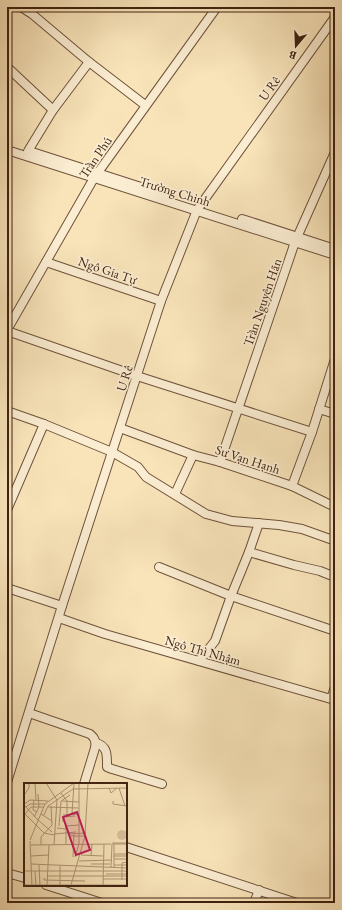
<svg xmlns="http://www.w3.org/2000/svg" width="342" height="910" font-family="'EB Garamond',serif">
	<style>
		.lines { fill: none; stroke-linecap: round; stroke-linejoin: round }
		.minor-casing { stroke: #6e523a; stroke-width: 10 }
		.minor { stroke: #fbedd2; stroke-width: 8 }
		.labels { text-anchor: middle; stroke-width: 3.5; stroke-linejoin: round; paint-order: stroke }
		.street-label { font-size: 13px; fill: #402210; stroke: #fbedd2 }
		.inset-road { fill: none; stroke: #af9676; stroke-width: 1 }
		.view { fill: #c2185b; fill-opacity: 0.15; stroke: #c2185b; stroke-width: 2 }
		.inset-edge { fill: none; stroke: #402210; stroke-width: 2 }
	</style>
	<rect width="100%" height="100%" fill="#f9e4ba"/>
	<filter id="stains"><feTurbulence type="fractalNoise" baseFrequency=".005" numOctaves="4"/><feColorMatrix values="0 0 0 0 .2 0 0 0 0 .09 0 0 0 0 .02 0 0 0 .5 -.17"/></filter>
	<radialGradient id="worn" r=".72"><stop offset=".6" stop-color="#630" stop-opacity="0"/><stop offset="1" stop-color="#630" stop-opacity=".3"/></radialGradient>
	<g class="lines">
		<!-- minor casing -->
		<g class="minor-casing">
			<g id="minor">
				<polyline points="21,7 32,14 89,62 145,105"/>
				<polyline points="7,67 53,110"/>
				<polyline points="7,150 335,255"/>
				<polyline points="28,151 53,110 89,62"/>
				<polyline points="29,151 169,196"/>
				<polyline points="242,219 335,249"/>
				<polyline points="46,262 161,301"/>
				<polyline points="7,330 94,178 217,7"/>
				<polyline points="7,331 137,376 312,432"/>
				<polyline points="319,409 335,414"/>
				<polyline points="7,411 44,424 112,452 138,467 146,477 206,514 232,521 279,525 302,529 330,539 335,536"/>
				<polyline points="120,428 193,455"/>
				<polyline points="220,462 295,242 335,152"/>
				<polyline points="292,486 312,432 335,359"/>
				<polyline points="175,494 193,455 220,462 292,486 335,507"/>
				<polyline points="7,510 44,424"/>
				<polyline points="249,552 294,565 320,571 335,577"/>
				<polyline points="159,567 231,596 335,631"/>
				<polyline points="7,588 62,606"/>
				<polyline points="59,618 105,634 331,699 335,687"/>
				<polyline points="199,661 215,641 231,596 249,552 259,523"/>
				<path d="M29,713L90,734C95,738 96,741 95,748L84,784"/>
				<path d="M96,743C108,746 107,756 107,767L112,769L162,784"/>
				<polyline points="7,782 62,606 161,301 197,210 335,17"/>
				<polyline points="126,847 297,903"/>
				<polyline points="7,873 25,878"/>
				<polyline points="46,885 102,903"/>
				<polyline points="254,903 259,890"/>
			</g>
		</g>
		<!-- minor -->
		<use href="#minor" class="minor"/>
	</g>
	<g class="labels">
		<!-- street labels -->
		<g class="street-label">
			<text transform="translate(269 88) rotate(-54)" y="5">U Rê</text>
			<text transform="translate(95 157) rotate(-56)" y="5">Trần Phú</text>
			<text transform="translate(175 191) rotate(17)" y="5">Trường Chinh</text>
			<text transform="translate(108 270) rotate(19)" y="5">Ngô Gia Tự</text>
			<text transform="translate(262 302) rotate(-71)" y="5">Trần Nguyên Hãn</text>
			<text transform="translate(124 378) rotate(-72)" y="5">U Rê</text>
			<text transform="translate(248 459) rotate(18)" y="5">Sư Vạn Hạnh</text>
			<text transform="translate(203 650) rotate(16)" y="5">Ngô Thì Nhậm</text>
		</g>
	</g>
	<!-- overview -->
	<g transform="translate(24 783)">
		<rect width="103" height="103" fill="#f9e4ba"/>
		<path d="M93 52a5 5 0 1 1 10 0a5 5 0 1 1-10 0Z" fill="#dac39d"/>
		<path class="inset-road" d="M11,0L12,17M22,0L33,17L30,62M85,5L87,10L93,5M95,5L101,23M37,10L43,18V33M0,12L5,5V0M10,17L9,27L13,29M38,18L55,19M89,18V21L103,23M0,21L6,17L24,18M0,22L14,37M2,24L6,21H21M24,24L54,25M1,31L20,50L30,52M17,31L28,38M48,31L50,0M0,32L7,24H20M20,32L24,23L49,6L103,5M39,32L55,31M10,34L15,24L14,11M14,37L28,49M39,39V34L51,33M35,43L37,18L46,12M33,45L42,46V62M42,46V43L55,42M30,51L52,49M45,51L62,50M47,53H61M6,57L21,21L50,0M6,58L8,103M88,60H103M89,61H103M90,61V84M7,62L87,61M17,62V54L28,42L27,23M90,71H103M57,72L79,73M7,73L25,72M67,73L68,61M89,73H103M49,74L50,51M51,74L55,61V0M90,76H103M55,78L88,77M7,81L103,85M67,81H86M15,82L16,103M90,82H103M87,84L88,61M0,88H102M11,88L12,103M82,91H102M23,93H103M20,95V97L61,98M79,96H103M98,97V80L103,79M0,102H46M23,102L25,62M47,102L61,53L64,0M48,102H103M36,103V83M79,103L80,61"/>
		<path class="view" d="M53,29L66,67L52,72L39,34Z"/>
		<rect width="103" height="103" class="inset-edge"/>
	</g>
	<!-- margin -->
	<rect width="342" height="910" fill="none" stroke="#f9e4ba" stroke-width="24"/>
	<rect x="8" y="8" width="326" height="894" fill="none" stroke="#402210" stroke-width="2"/>
	<rect x="12" y="12" width="318" height="886" fill="none" stroke="#402210"/>
	<!-- north arrow -->
	<g transform="translate(296 46) rotate(199)" stroke="#fbedd2" stroke-width="3" paint-order="stroke">
	<path d="M0-3L7 15L0 10L-7 15Z" fill="#402210"/>
	<text y="-6" font-size="11" font-weight="bold" text-anchor="middle" fill="#402210">B</text>
	</g>
	<rect width="100%" height="100%" filter="url(#stains)"/>
	<rect width="100%" height="100%" fill="url(#worn)"/>
</svg>
